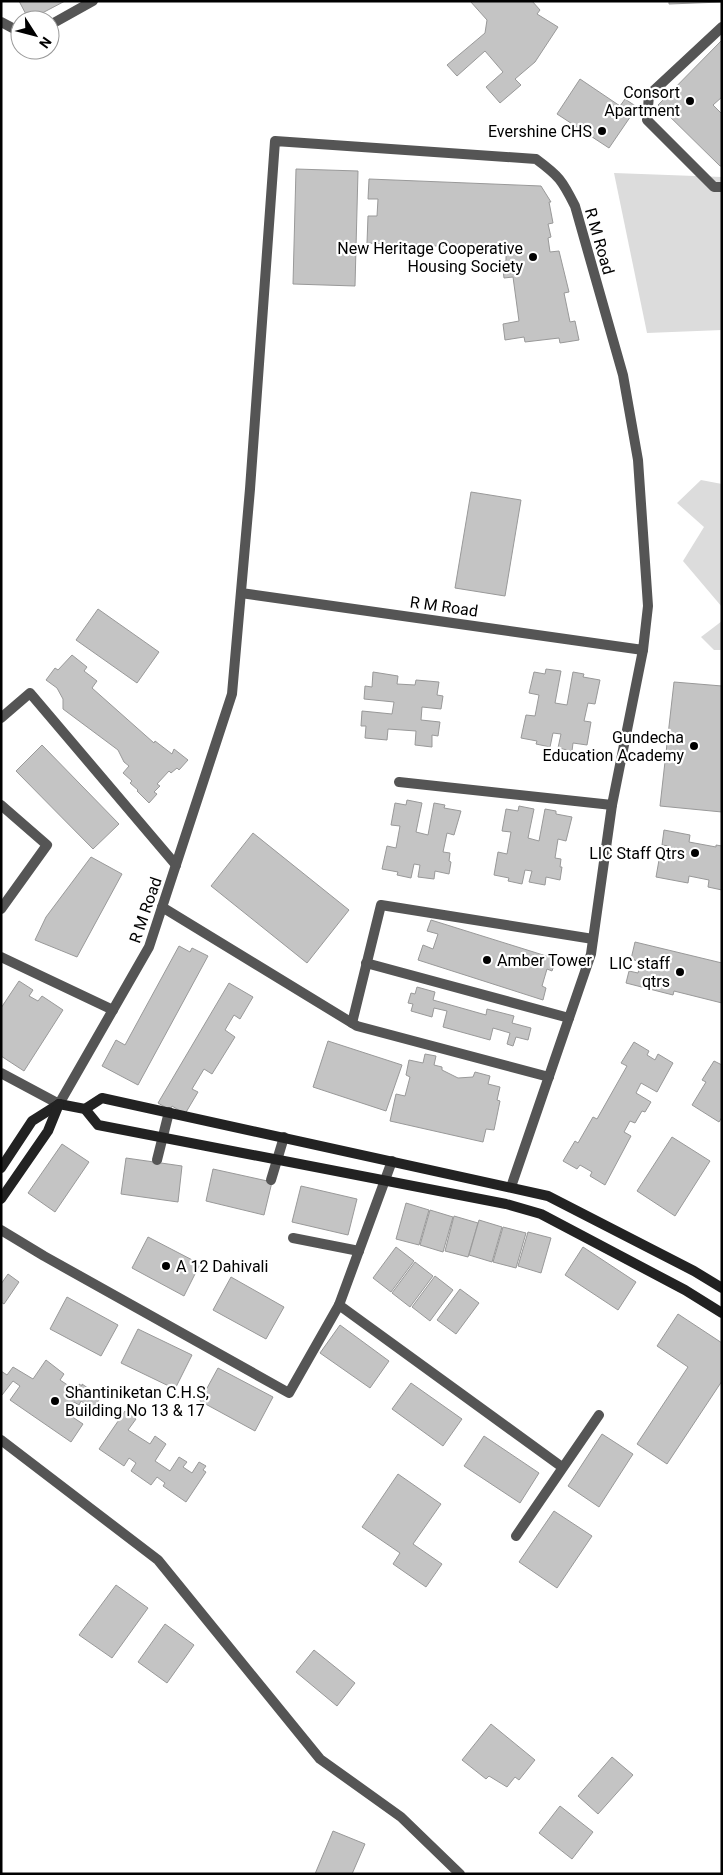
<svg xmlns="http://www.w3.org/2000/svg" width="723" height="1875" font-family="Roboto,sans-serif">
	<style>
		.green { fill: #dcdcdc }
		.building { fill: #c4c4c4; stroke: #999 }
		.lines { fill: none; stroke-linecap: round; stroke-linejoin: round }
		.lane { stroke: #555; stroke-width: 10 }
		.street { stroke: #555; stroke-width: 10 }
		.secondary { stroke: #222; stroke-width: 10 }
		.poi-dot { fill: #000; stroke: #fff; stroke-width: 2 }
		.labels { text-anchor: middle; stroke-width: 4.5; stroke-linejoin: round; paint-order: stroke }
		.poi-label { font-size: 16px; fill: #000; stroke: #fff; text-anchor: end }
		.street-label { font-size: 16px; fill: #000; stroke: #fff }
	</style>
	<rect width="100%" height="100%" fill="#fff"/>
	<!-- green -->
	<g class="green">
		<polygon points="614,173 722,177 722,330 647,333"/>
		<polygon points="701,480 722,484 722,607 683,561 704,527 677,503"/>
		<polygon points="722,621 722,650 714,650 701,637"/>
	</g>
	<!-- building -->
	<g class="building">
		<polygon points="19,1 65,1 29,20"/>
		<polygon points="470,1 532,1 540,10 537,14 558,27 535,62 515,79 521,85 500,103 486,87 503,72 485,51 457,76 447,65 485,33 487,20"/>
		<polygon points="669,1 722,1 722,2 669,4"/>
		<polygon points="722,40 722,97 713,105 722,114 722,166 720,166 658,105"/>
		<polygon points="580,79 620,106 625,99 637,107 609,148 557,114"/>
		<polygon points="296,169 358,171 355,286 293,284"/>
		<polygon points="369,179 541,186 551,202 549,202 553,223 548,224 551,237 548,238 550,252 559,251 569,292 564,293 570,322 575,321 579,340 560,343 559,338 525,342 524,337 505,340 503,324 519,321 513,277 504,278 502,262 506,261 506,249 367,243 368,216 377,216 378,199 368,199"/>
		<polygon points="471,492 521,500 505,596 455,588"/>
		<polygon points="98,609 159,652 137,683 76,640"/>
		<polygon points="72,655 87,667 84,671 97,681 92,688 154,743 155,741 172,754 174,749 188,760 179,770 177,768 171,773 169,771 157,784 160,786 154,792 157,794 149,803 137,791 138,790 130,783 132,781 123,773 129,766 124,762 118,750 63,709 63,699 57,688 46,680 55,668 58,670"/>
		<polygon points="546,669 561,671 555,703 567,705 573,672 584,674 583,677 600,680 595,704 588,703 584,721 591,722 587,745 573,743 572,751 558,748 561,734 553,733 550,747 536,744 537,741 521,738 526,715 535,716 539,695 529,693 534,672 545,674"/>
		<polygon points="373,672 398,676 397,684 415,685 416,680 439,682 437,695 443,696 441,709 422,707 421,720 440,722 438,736 432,735 432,747 415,745 416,731 388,729 387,740 365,738 366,726 361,726 362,711 392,714 394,702 364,699 365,686 372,687"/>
		<polygon points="674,682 722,686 722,812 660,806"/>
		<polygon points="42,745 119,824 93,849 16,771"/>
		<polygon points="407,800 422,803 416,832 428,835 434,803 445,805 444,808 461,811 454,835 447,833 443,852 450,853 449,861 451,862 449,874 435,871 434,879 418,877 420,865 414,864 411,878 397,875 398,872 382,869 387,846 396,848 400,826 391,825 395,803 406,805"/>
		<polygon points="519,806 534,809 528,838 539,841 545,809 556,811 556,814 572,817 566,841 558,839 555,858 561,859 560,867 562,867 560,880 546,877 545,885 529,882 532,871 525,870 522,884 508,881 509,878 494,875 498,852 507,854 511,832 502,831 506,809 518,811"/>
		<polygon points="664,830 690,835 689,842 716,847 716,845 722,846 722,890 708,887 709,880 689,876 688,883 656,877 659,860 666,862 669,846 662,845"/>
		<polygon points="253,833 349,910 307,963 211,886"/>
		<polygon points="91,857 122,874 77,957 35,940 46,917"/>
		<polygon points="431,920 556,959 552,971 547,969 542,986 546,988 543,1000 418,960 423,945 433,949 438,934 427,931"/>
		<polygon points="635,942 722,963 722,1003 674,991 673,995 626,983 629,971 638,973 641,962 631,959"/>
		<polygon points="179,946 190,952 192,948 208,956 138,1085 102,1066 116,1040 125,1045"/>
		<polygon points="19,981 33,990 29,996 38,1001 42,996 63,1010 24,1071 1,1056 1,1008"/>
		<polygon points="229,983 253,997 240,1019 234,1015 225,1030 235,1037 212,1074 204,1069 192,1089 198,1092 185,1114 172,1106 170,1110 158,1103"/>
		<polygon points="417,987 435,992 433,1000 486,1015 487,1009 514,1016 512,1023 531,1028 528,1040 516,1037 513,1046 507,1044 510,1033 493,1028 490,1040 443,1027 447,1011 434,1008 432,1017 411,1011 413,1004 408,1003 411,993 415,994"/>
		<polygon points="328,1041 402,1065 386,1111 313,1087"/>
		<polygon points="634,1042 649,1051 647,1055 655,1060 658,1054 673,1063 657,1092 641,1083 636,1093 651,1102 645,1112 642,1111 635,1123 630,1121 624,1132 631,1136 605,1185 590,1176 592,1172 580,1165 577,1169 563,1161 575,1141 578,1143 593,1117 597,1119 627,1066 621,1063"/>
		<polygon points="425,1054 436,1056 434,1065 442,1067 442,1070 458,1078 473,1077 475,1072 490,1076 488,1084 500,1087 497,1100 500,1101 494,1130 486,1129 483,1142 390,1121 396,1094 405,1096 410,1077 406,1075 409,1060 423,1063"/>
		<polygon points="714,1061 722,1065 722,1117 719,1122 692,1105 706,1082 702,1080"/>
		<polygon points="672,1137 710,1161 675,1216 637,1191"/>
		<polygon points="62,1144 89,1162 55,1212 28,1193"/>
		<polygon points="126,1158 182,1166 178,1202 121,1194"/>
		<polygon points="213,1169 272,1182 264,1215 206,1201"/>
		<polygon points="301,1186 357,1199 348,1235 292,1222"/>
		<polygon points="406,1203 429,1210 419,1245 396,1239"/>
		<polygon points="430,1210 453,1217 443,1252 420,1245"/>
		<polygon points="454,1216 478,1223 468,1257 445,1251"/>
		<polygon points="479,1220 502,1227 492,1262 469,1255"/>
		<polygon points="503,1227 526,1233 516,1268 493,1262"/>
		<polygon points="528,1232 551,1238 541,1273 518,1266"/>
		<polygon points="148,1237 200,1264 184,1296 132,1268"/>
		<polygon points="396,1247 414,1261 391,1292 373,1278"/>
		<polygon points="583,1247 636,1282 618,1310 565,1275"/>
		<polygon points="415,1262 433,1276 410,1307 392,1293"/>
		<polygon points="8,1274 19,1282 4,1304 1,1302 1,1284"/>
		<polygon points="435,1276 453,1290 430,1321 412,1307"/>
		<polygon points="231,1277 284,1307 266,1339 213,1310"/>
		<polygon points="460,1289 479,1303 456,1334 437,1320"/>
		<polygon points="67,1297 118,1325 101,1356 50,1329"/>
		<polygon points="678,1314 722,1343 722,1381 667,1464 637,1444 688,1367 657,1346"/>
		<polygon points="340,1325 389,1361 370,1388 320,1353"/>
		<polygon points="138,1329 192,1355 175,1389 121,1363"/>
		<polygon points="46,1360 64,1374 60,1380 75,1390 79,1384 82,1386 82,1384 101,1397 93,1409 81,1401 79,1405 74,1402 70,1409 74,1412 71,1416 83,1424 71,1442 10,1400 20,1386 13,1381 2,1395 1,1395 1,1371 7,1375 13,1367 33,1379"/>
		<polygon points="218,1368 273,1397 255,1431 200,1401"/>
		<polygon points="411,1383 462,1419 443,1446 392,1409"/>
		<polygon points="125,1411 136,1419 128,1430 150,1444 155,1436 166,1444 155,1461 170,1471 179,1457 187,1462 183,1467 192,1473 199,1462 206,1466 203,1470 206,1472 186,1502 163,1486 165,1483 157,1477 151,1485 131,1471 136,1463 129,1458 124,1466 99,1449"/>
		<polygon points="602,1434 633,1454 599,1507 568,1486"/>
		<polygon points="484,1436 539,1473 520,1503 464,1466"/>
		<polygon points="398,1474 441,1504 413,1544 442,1564 426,1587 393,1564 400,1553 362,1527"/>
		<polygon points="554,1511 592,1536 557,1588 519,1562"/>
		<polygon points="116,1585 148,1608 112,1658 79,1635"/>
		<polygon points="165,1624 194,1645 167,1683 138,1662"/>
		<polygon points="314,1650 355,1683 337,1706 296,1672"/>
		<polygon points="491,1724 535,1760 519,1780 515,1777 507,1787 489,1776 486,1779 462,1760"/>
		<polygon points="612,1757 633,1775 598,1814 578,1796"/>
		<polygon points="560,1806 593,1832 572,1859 539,1833"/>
		<polygon points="333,1831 365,1844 352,1874 315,1874"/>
	</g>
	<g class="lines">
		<!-- lane -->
		<g class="lane">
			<polyline points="1,22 20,32"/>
			<polyline points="50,25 93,1"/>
			<polyline points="1,718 30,693 176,865"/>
			<polyline points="1,805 47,845 1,909"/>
			<polyline points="162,907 357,1026 549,1077"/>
			<polyline points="1,957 113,1010"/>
			<polyline points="366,963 569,1018"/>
			<polyline points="352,1023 381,905 593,939"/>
		</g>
		<!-- street -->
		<g class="street">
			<polyline points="722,27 649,95 647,120 714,187 722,187"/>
			<polyline points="399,782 612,805"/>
			<path d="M1,1073L59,1104L149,947L232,694L250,489L275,141L536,159C559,176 562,180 575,206L623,375L638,460L648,606L643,650L241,593"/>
			<polyline points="157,1160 169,1112"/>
			<polyline points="271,1180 284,1137"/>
			<polyline points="511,1187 591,954 612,805 643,650"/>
			<polyline points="1,1230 44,1256 289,1393 339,1305 562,1467"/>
			<polyline points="293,1238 359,1251"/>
			<polyline points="339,1305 392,1161"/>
			<polyline points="1,1440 158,1560 320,1759 401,1817 460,1874"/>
			<polyline points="516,1536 599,1415"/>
		</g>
		<!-- secondary -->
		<g class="secondary">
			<polyline points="59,1104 85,1109 98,1125 506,1204 541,1214 685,1290 722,1313"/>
			<polyline points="85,1109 102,1098 548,1196 694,1271 722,1288"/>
			<polyline points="1,1168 32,1121 59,1104"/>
			<polyline points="1,1199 48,1131 59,1104"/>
		</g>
	</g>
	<!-- markers -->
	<g class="poi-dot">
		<circle cx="690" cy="101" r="5"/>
		<circle cx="602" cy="131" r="5"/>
		<circle cx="533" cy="257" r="5"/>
		<circle cx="694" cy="746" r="5"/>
		<circle cx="695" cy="853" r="5"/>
		<circle cx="487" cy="960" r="5"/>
		<circle cx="680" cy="972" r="5"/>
		<circle cx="166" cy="1266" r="5"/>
		<circle cx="55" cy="1401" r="5"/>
	</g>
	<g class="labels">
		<!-- poi labels -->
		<g class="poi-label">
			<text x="680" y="98">Consort<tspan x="680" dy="18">Apartment</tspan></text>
			<text x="592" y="137">Evershine CHS</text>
			<text x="523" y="254">New Heritage Cooperative<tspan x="523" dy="18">Housing Society</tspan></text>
			<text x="684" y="743">Gundecha<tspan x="684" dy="18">Education Academy</tspan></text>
			<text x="685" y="859">LIC Staff Qtrs</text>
			<text x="497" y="966" text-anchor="start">Amber Tower</text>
			<text x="670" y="969">LIC staff<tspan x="670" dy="18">qtrs</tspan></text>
			<text x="176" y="1272" text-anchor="start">A 12 Dahivali</text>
			<text x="65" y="1398" text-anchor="start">Shantiniketan C.H.S,<tspan x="65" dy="18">Building No 13 &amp; 17</tspan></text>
		</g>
		<!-- street labels -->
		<g class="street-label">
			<text transform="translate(600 241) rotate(74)" y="6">R M Road</text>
			<text transform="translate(444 606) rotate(8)" y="6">R M Road</text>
			<text transform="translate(145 910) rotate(-71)" y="6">R M Road</text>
		</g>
	</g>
	<!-- border -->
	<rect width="723" height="1875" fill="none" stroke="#000000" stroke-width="5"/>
	<!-- north arrow -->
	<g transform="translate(35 35) rotate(126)"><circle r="24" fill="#ffffff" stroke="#999999"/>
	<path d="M0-4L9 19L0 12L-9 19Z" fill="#000000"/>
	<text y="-8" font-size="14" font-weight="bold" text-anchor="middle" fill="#000000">N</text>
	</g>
</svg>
